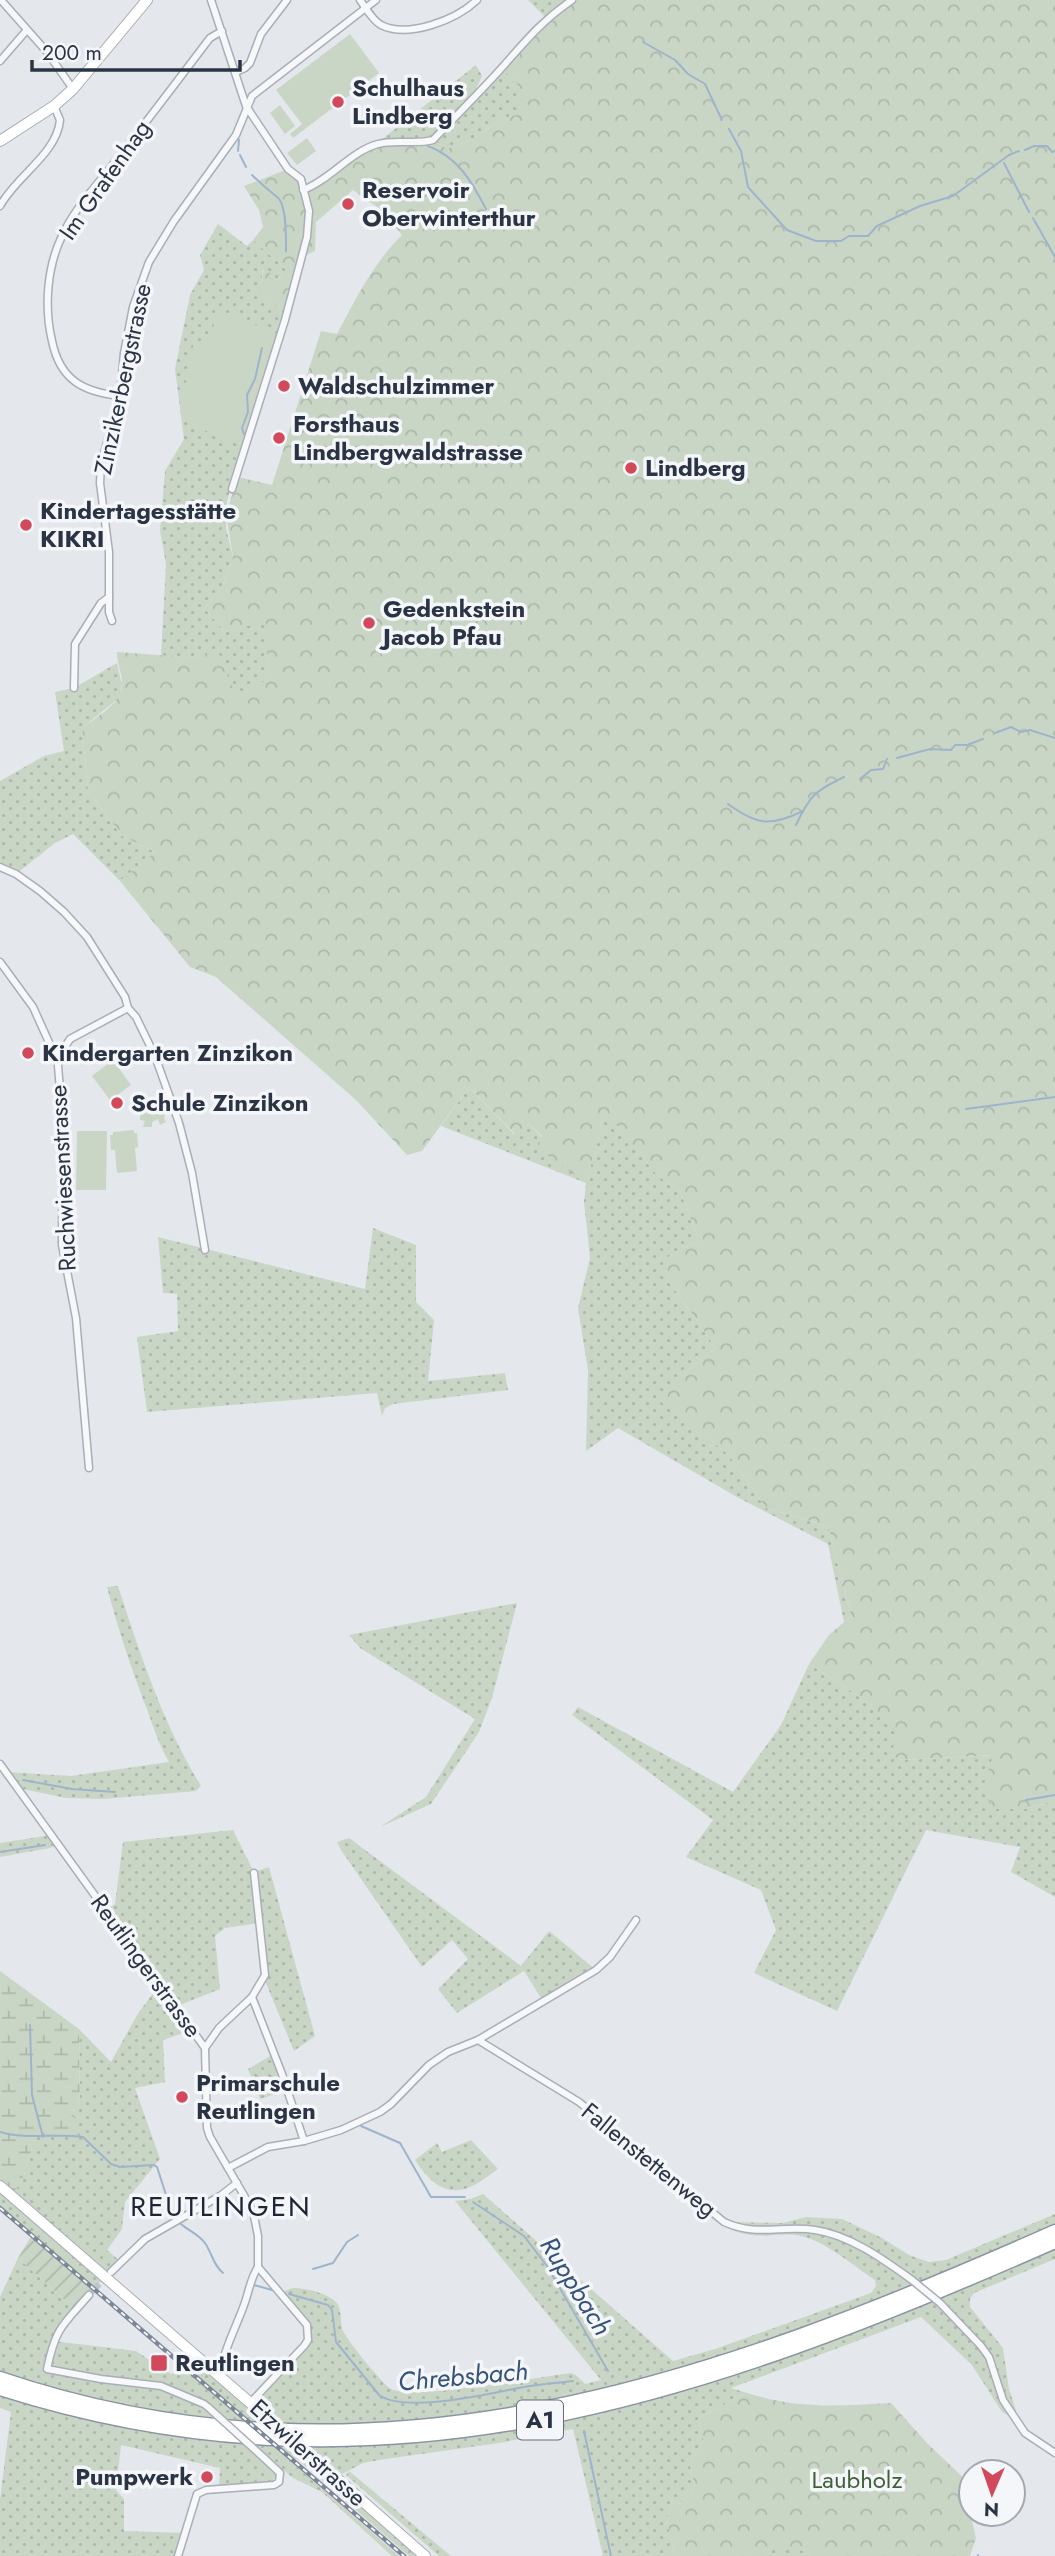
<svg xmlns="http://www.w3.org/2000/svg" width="1055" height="2556" font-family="Jost,sans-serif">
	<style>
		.grass { fill: url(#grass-dots) }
		.forest { fill: url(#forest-crowns) }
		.wetland { fill: url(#wetland-marsh) }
		.park { fill: #c9d6c5 }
		.garden { fill: url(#garden-furrows) }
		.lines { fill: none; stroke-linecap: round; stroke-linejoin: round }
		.stream { stroke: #9fb4cc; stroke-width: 2 }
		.street-tunnel { stroke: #bfc3cb; stroke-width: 6; stroke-dasharray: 6 3; stroke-linecap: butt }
		.street-casing { stroke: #a9aeb7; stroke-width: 9 }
		.secondary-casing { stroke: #a9aeb7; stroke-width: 12 }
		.highway-casing { stroke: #8b94a3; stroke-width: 15 }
		.street { stroke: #f7f8fa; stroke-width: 6 }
		.secondary { stroke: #fff; stroke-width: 10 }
		.highway { stroke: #fff; stroke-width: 12 }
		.rail-casing { stroke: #7d8696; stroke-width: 4.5 }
		.rail { stroke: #f4f6f9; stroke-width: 2; stroke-dasharray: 5; stroke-linecap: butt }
		.street-bridge-casing { stroke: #a9aeb7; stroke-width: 9; stroke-linecap: butt }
		.secondary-bridge-casing { stroke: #a9aeb7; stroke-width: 12; stroke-linecap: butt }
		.street-bridge { stroke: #f7f8fa; stroke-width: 6 }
		.secondary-bridge { stroke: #fff; stroke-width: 10 }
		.poi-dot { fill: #d1495b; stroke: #f4f6f9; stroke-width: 2.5 }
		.labels { text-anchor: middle; stroke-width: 7; stroke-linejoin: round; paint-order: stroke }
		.shield { fill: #f4f6f9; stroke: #676e7b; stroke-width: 2 }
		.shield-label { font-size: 23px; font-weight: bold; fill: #2b3445 }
		.poi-label { font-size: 24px; font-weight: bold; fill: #2b3445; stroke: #f4f6f9; text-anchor: start }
		.street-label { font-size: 24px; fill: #2b3445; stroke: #f4f6f9 }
		.park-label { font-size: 24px; fill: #3f6138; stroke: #f4f6f9 }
		.water-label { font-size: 26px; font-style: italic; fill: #34527a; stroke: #f4f6f9 }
		.quarter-label { font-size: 28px; letter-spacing: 2px; fill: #1d2536; stroke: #f4f6f9 }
	</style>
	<defs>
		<pattern id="grass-dots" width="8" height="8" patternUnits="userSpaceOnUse" patternTransform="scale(1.75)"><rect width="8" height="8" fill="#c9d6c5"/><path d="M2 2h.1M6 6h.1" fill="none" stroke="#adb8ab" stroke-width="1.8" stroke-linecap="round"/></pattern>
		<pattern id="forest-crowns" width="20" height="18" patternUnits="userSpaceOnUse" patternTransform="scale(1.75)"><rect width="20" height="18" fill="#c9d6c5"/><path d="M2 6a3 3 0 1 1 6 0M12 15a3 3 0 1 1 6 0" fill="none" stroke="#adb8ab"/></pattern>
		<pattern id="wetland-marsh" width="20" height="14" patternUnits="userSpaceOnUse" patternTransform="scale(1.75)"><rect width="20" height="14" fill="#c9d6c5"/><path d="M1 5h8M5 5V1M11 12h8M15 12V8" fill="none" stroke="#adb8ab"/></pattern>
		<pattern id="garden-furrows" width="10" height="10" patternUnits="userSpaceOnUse" patternTransform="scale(1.75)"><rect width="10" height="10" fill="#c9d6c5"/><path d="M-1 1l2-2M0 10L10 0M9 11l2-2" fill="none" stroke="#adb8ab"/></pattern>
	</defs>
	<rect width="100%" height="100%" fill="#e4e7ec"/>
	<!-- grass -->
	<g class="grass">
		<polygon points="528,0 572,0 546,18"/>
		<polygon points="476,65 482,76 475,91 477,95 502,68 523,91 518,115 503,118 471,140 447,149 433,140 376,144"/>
		<polygon points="218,224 247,246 253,240 286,269 278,279 263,270 260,295 285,311 227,501 226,528 233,557 223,586 204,608 224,631 267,621 268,682 236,698 200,658 161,656 166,564 160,531 165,471 184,439 175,369 190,295 204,270 200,255"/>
		<polygon points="117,663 122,685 119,698 82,728 88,790 122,836 155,852 120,881 73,834 55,843 16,874 0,867 0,781 44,756 64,751 55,692 74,688"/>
		<polygon points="469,1087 514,1134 529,1124 586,1182 606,1111 657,1175 680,1191 699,1240 665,1259 668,1280 716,1348 657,1398 728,1454 766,1508 828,1526 851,1616 844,1622 828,1544 737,1497 618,1428 586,1451 588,1370 578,1308 590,1258 584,1202 586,1183 441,1126"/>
		<polygon points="373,1228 416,1245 416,1302 434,1320 428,1381 505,1373 508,1390 393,1404 385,1408 382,1416 377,1393 147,1412 137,1337 178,1331 177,1294 163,1293 158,1237 365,1289"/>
		<path d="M118,1586C140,1654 163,1724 201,1786L196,1791L103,1799L66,1798L18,1788L6,1772L71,1776L169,1762C160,1747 154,1729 148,1712C132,1671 118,1629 107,1587Z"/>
		<polygon points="517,1603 492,1698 479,1732 431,1804 380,1827 426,1797 475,1719 360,1648 349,1635"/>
		<polygon points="809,1664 856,1694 902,1732 890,1755 903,1760 994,1755 1024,1809 1055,1801 1055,1897 1011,1872 1020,1847 926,1830 837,2011 754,1973 776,1930 761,1890 686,1857 713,1820 572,1715 578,1707 733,1792 781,1725"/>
		<polygon points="233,1830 254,1872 269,1867 315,2036 294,2051 266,1983 259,1923 225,1928 215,1936 220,1989 175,2007 192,2030 163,2040 165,2082 135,2088 160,2159 125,2202 122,2229 107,2250 120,2261 94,2289 0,2208 0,2186 22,2182 35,2137 77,2136 71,2111 80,2107 79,2029 111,2062 137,2015 159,1985 106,1911 115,1904 123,1842"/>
		<polygon points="51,1835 58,1844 50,1848 0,1857 0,1843"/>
		<polygon points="349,1838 521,1966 549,1931 596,1970 543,2001 524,1971 457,2013 438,1989 468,1959 452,1940 422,1967 341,1850 337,1842"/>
		<polygon points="274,2054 282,2074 272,2078 276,2094 260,2099 248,2069"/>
		<path d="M471,2140L498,2169C489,2175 480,2183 470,2187C445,2198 427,2179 415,2160L437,2143L442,2152Z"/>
		<path d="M483,2194L673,2361L715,2349L871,2293L876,2286L875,2280C854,2266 825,2241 801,2236C785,2232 768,2237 752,2235C742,2234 728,2231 724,2222L783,2223L806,2217L842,2219L882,2238L909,2255L929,2262L946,2260L1055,2214V2259L974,2293L970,2299V2307L1003,2348L1009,2389L1016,2410V2420L1002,2412L972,2365L921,2317L731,2388L747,2393L698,2418L704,2438L690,2464L695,2488L680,2504L672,2499L667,2520L675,2556H603L573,2429L499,2443L379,2460L363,2463L342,2474L327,2461L335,2471L326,2461L310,2460L419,2556H409L297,2459H288L399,2556H392L322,2492L293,2478L273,2461L263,2457L259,2458L276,2475L272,2483L219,2487L220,2468L121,2445L116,2490L124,2499V2531L185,2533L178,2556H0V2499L11,2412L0,2408V2297L18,2258L76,2310L53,2341L136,2351L171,2374L200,2359L251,2402L304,2347L307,2325L279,2294C284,2292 290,2288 294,2288C306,2288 332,2294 338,2305C342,2313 340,2323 343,2331C347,2340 383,2385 391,2389C412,2400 540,2377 571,2373L576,2375L585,2384L601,2380L455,2201L470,2199Z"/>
		<polygon points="349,2471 451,2556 439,2556 346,2475"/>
		<polygon points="780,2546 797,2548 813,2556 745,2556"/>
	</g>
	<!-- forest -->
	<g class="forest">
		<path d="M572,0H1055V1801L1024,1809H994L982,1791L993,1755L903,1760L889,1755L901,1732L856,1694L809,1664L829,1635L851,1616L828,1526L766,1508L728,1454L656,1398L716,1348L668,1280L664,1259L699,1240L680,1191L657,1175L606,1112L586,1183L536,1147L542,1136L529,1124L515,1134L469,1087L422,1151L407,1155L356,1100L216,977L190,967L120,881L155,852L122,836L88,790L82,728C95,718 120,704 122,687C123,676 117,664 117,652L199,658L200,654L218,651L236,697L253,681L268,682L266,622L224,631L204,608L223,586L233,557L226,514L238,477L272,485L321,331L337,334C356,298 373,264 402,235L380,209L353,190L316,222L315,251L302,257L287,312L259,295L264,269L278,279L286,269L253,240L263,227L259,210L244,186L288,169L301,179L303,190L376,144L433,140L447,149L471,140L503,118L517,115L523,91L502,68L526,39Z"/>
		<path d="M747,2393C800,2409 837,2406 891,2403L927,2443L971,2485V2514H975L972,2521L976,2538L970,2556H813C779,2538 775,2552 743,2556C721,2556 697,2556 675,2556L667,2520L672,2499L680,2504L695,2488L690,2464L704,2438L698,2418Z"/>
	</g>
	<!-- wetland -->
	<polygon class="wetland" points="0,1971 79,2029 80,2107 71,2111 83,2137 35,2137 22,2182 11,2195 0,2186"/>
	<!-- park -->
	<g class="park">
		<polygon points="350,34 379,73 293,138 290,134 302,124 276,90"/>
		<polygon points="280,105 295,126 285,134 270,113"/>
		<polygon points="307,138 316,151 297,165 287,153"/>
		<polygon points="217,311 234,315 280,336 245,447 192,425 180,413 194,341 209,344"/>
		<polygon points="113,1060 131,1085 110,1100 92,1076"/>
		<polygon points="163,1106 166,1111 164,1118 166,1122 160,1125 158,1119 152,1122 152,1127 143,1127 145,1121 140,1120 140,1116 145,1111"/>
		<polygon points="134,1130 134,1133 137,1133 138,1147 135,1148 137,1171 117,1173 115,1150 111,1150 110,1135 113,1135 113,1132"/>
		<polygon points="77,1131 107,1131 106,1190 76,1190"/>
	</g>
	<!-- garden -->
	<polygon class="garden" points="32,2235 94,2289 76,2310 18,2258"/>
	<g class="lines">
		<!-- stream -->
		<g class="stream">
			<polyline points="643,42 675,60 688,74 705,84 722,120"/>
			<polyline points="729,129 741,151 748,187 787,230 816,241 841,241 849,236 868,236 877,226 920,206 953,196 1009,155 1019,151"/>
			<path d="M428,146C458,157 472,182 486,209"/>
			<polyline points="1025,150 1034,146 1047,146 1052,152 1055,151"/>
			<polyline points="238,151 239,140"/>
			<polyline points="240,155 246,167"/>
			<polyline points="1004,163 1029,212"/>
			<path d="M252,175C260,183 268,190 277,197C287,204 286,239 286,251"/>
			<polyline points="1033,218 1055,257"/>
			<polyline points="244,434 242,428 248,412 247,395 255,379 262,348"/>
			<polyline points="995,733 1011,727 1021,732 1030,730 1055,738"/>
			<polyline points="897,758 930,749 951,750 955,745 967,745 983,739"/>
			<polyline points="860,779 871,770 883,769 887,759"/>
			<path d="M728,804C757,825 770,827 803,811"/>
			<path d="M796,825C810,795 815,791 844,777"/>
			<polyline points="966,1109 1055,1097"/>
			<polyline points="23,1780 72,1789 115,1792"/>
			<polyline points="1026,1800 1055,1795"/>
			<polyline points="0,1852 45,1845"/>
			<polyline points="30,2025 32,2095 43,2137"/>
			<polyline points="361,2126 400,2143 431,2197 465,2197"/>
			<path d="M0,2132C27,2140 55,2133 83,2137L111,2164L120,2167L154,2165L157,2167L170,2207L177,2216"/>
			<polyline points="473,2202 524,2236 547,2266 608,2371"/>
			<path d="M181,2224C189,2231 198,2234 205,2243C212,2253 213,2265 223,2273"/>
			<polyline points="313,2269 333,2263 347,2242 358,2235"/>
			<polyline points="254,2285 272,2290"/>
			<path d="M289,2294L328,2305L332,2310L336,2342L379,2395C406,2414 491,2393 524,2387C540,2384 556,2383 573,2381"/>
			<polyline points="584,2431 611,2556"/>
			<polyline points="978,2556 978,2555"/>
		</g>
		<!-- street-tunnel -->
		<polyline class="street-tunnel" points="89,2295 107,2276"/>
		<!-- street casing -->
		<g class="street-casing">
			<g id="street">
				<polyline points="1,0 47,52 73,89"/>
				<polyline points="211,0 246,106 288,169 301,179 309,211 307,237 285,320 232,489"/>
				<path d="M360,0C366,8 372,20 381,25C409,39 457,19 477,0"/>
				<polyline points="0,61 26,31"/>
				<polyline points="236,72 245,68 250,63 261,34 287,0"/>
				<path d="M303,190C330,180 351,151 378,144C396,139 415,145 433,140C455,117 477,95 498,72C524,43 539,23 572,0"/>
				<path d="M0,206C16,176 57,154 60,120L54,106"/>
				<path d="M120,396C83,392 60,380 52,341C44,307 47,267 62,236C74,209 97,185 115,162C147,121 178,80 210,38L222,31"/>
				<polyline points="112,621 109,612 109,552 100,483 101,464 120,396 124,353 133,307 149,262 174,221 236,135 252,96 376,0"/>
				<polyline points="74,688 75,644 101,603 109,597"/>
				<polyline points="0,867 16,874 40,891 64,912 87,937 125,997 128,1008 136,1017 155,1056 179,1123 192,1173 205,1250"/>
				<polyline points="0,962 33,1007 52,1049 59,1056"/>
				<polyline points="89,1468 76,1318 62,1245 63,1125 58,1066 59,1056 70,1039 128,1008"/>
				<polyline points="0,1764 205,2048 207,2128 210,2137 253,2211 258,2236 258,2267 307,2325 308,2340 304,2346 251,2402"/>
				<polyline points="252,1997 282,2074 304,2141"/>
				<path d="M478,2040L579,2102L724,2222C757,2237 782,2225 815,2230C850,2235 884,2260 912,2280"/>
				<polyline points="205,2048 219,2028 252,1997 265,1975 254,1873"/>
				<polyline points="228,2168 268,2147 304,2141 341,2130 380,2112 391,2104 429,2065 448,2052 478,2040 596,1970 610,1957 636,1920"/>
				<polyline points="111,2272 145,2239 220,2196 237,2183"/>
				<path d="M89,2295C62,2326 56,2327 47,2369L101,2379L161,2386L204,2404L209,2408"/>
				<polyline points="940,2303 981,2346 989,2357 1003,2400 1025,2433 1055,2453"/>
				<path d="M222,2364C227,2343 237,2325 244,2305C249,2292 250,2279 258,2267"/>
				<polyline points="178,2556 197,2494 206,2490 274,2485 279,2482 280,2473 263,2457"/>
			</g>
		</g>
		<!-- secondary casing -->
		<g class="secondary-casing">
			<g id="secondary">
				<polyline points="0,141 54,106 73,89 147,0"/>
				<polyline points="0,2186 263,2414"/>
				<polyline points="317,2461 425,2556"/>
			</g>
		</g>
		<!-- highway casing -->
		<g class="highway-casing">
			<g id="highway">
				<path d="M0,2378C373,2504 713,2383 1055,2231"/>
				<path d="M0,2389C382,2511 705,2396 1055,2242"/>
			</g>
		</g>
		<!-- street -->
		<use href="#street" class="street"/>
		<!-- secondary -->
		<use href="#secondary" class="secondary"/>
		<!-- highway -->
		<use href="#highway" class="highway"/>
		<!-- rail casing -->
		<g class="rail-casing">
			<polyline id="rail" points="0,2208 404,2556"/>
		</g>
		<!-- rail -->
		<use href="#rail" class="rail"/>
		<!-- street-bridge casing -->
		<g class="street-bridge-casing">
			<g id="street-bridge">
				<polyline points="912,2280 940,2303"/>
				<polyline points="209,2408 263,2457"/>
			</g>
		</g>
		<!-- secondary-bridge casing -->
		<g class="secondary-bridge-casing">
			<polyline id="secondary-bridge" points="263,2414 317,2461"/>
		</g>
		<!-- street-bridge -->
		<use href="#street-bridge" class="street-bridge"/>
		<!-- secondary-bridge -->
		<use href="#secondary-bridge" class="secondary-bridge"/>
	</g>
	<!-- markers -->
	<g class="poi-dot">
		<circle cx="338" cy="102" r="7"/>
		<circle cx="348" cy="204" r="7"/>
		<circle cx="284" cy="386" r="7"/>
		<circle cx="279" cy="438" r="7"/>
		<circle cx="631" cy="468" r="7"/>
		<circle cx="26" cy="525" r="7"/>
		<circle cx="369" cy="623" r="7"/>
		<circle cx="28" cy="1053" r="7"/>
		<circle cx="117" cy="1103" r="7"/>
		<circle cx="182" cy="2097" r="7"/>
		<rect x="150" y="2354" width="18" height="18" rx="3.5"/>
		<circle cx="207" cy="2477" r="7"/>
	</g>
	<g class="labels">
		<!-- shield labels -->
		<rect class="shield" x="517" y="2400.5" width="46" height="39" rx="5"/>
		<g class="shield-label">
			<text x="540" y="2428">A1</text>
		</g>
		<!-- poi labels -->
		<g class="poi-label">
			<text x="352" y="96">Schulhaus<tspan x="352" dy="28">Lindberg</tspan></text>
			<text x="362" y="198">Reservoir<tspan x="362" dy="28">Oberwinterthur</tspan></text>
			<text x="298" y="394">Waldschulzimmer</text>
			<text x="293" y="432">Forsthaus<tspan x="293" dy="28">Lindbergwaldstrasse</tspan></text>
			<text x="645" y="476">Lindberg</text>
			<text x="40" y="519">Kindertagesstätte<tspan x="40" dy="28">KIKRI</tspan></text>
			<text x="383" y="617">Gedenkstein<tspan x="383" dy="28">Jacob Pfau</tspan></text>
			<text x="42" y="1061">Kindergarten Zinzikon</text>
			<text x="131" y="1111">Schule Zinzikon</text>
			<text x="196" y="2091">Primarschule<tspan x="196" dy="28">Reutlingen</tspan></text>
			<text x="175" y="2371">Reutlingen</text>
			<text x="193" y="2485" text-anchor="end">Pumpwerk</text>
		</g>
		<!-- street labels -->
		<g class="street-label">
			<text transform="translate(105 180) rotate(-55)" y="8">Im Grafenhag</text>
			<text transform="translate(123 379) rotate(-78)" y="8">Zinzikerbergstrasse</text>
			<text transform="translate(63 1178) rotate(-93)" y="8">Ruchwiesenstrasse</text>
			<text transform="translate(146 1966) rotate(54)" y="8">Reutlingerstrasse</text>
			<text transform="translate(649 2160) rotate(39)" y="8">Fallenstettenweg</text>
			<text transform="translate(308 2453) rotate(42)" y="8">Etzwilerstrasse</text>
		</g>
		<!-- park labels -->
		<g class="park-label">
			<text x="857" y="2488">Laubholz</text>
		</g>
		<!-- water labels -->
		<g class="water-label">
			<text transform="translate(576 2286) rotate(58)" y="9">Ruppbach</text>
			<text transform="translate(463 2376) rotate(-5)" y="9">Chrebsbach</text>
		</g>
		<!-- quarter labels -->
		<g class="quarter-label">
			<text x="221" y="2216">REUTLINGEN</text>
		</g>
	</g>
	<!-- north arrow -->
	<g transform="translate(992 2493) rotate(182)"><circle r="33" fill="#f4f6f9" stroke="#a4a8b1" stroke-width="2"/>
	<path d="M0-5L12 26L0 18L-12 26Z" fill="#d1495b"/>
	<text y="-10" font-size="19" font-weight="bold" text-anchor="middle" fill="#2b3445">N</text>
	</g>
	<!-- scale -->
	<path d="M32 60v10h208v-10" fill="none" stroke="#2b3445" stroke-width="3.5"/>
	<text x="42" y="60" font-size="21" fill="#2b3445" stroke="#f4f6f9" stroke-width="5" paint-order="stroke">200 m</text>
</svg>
